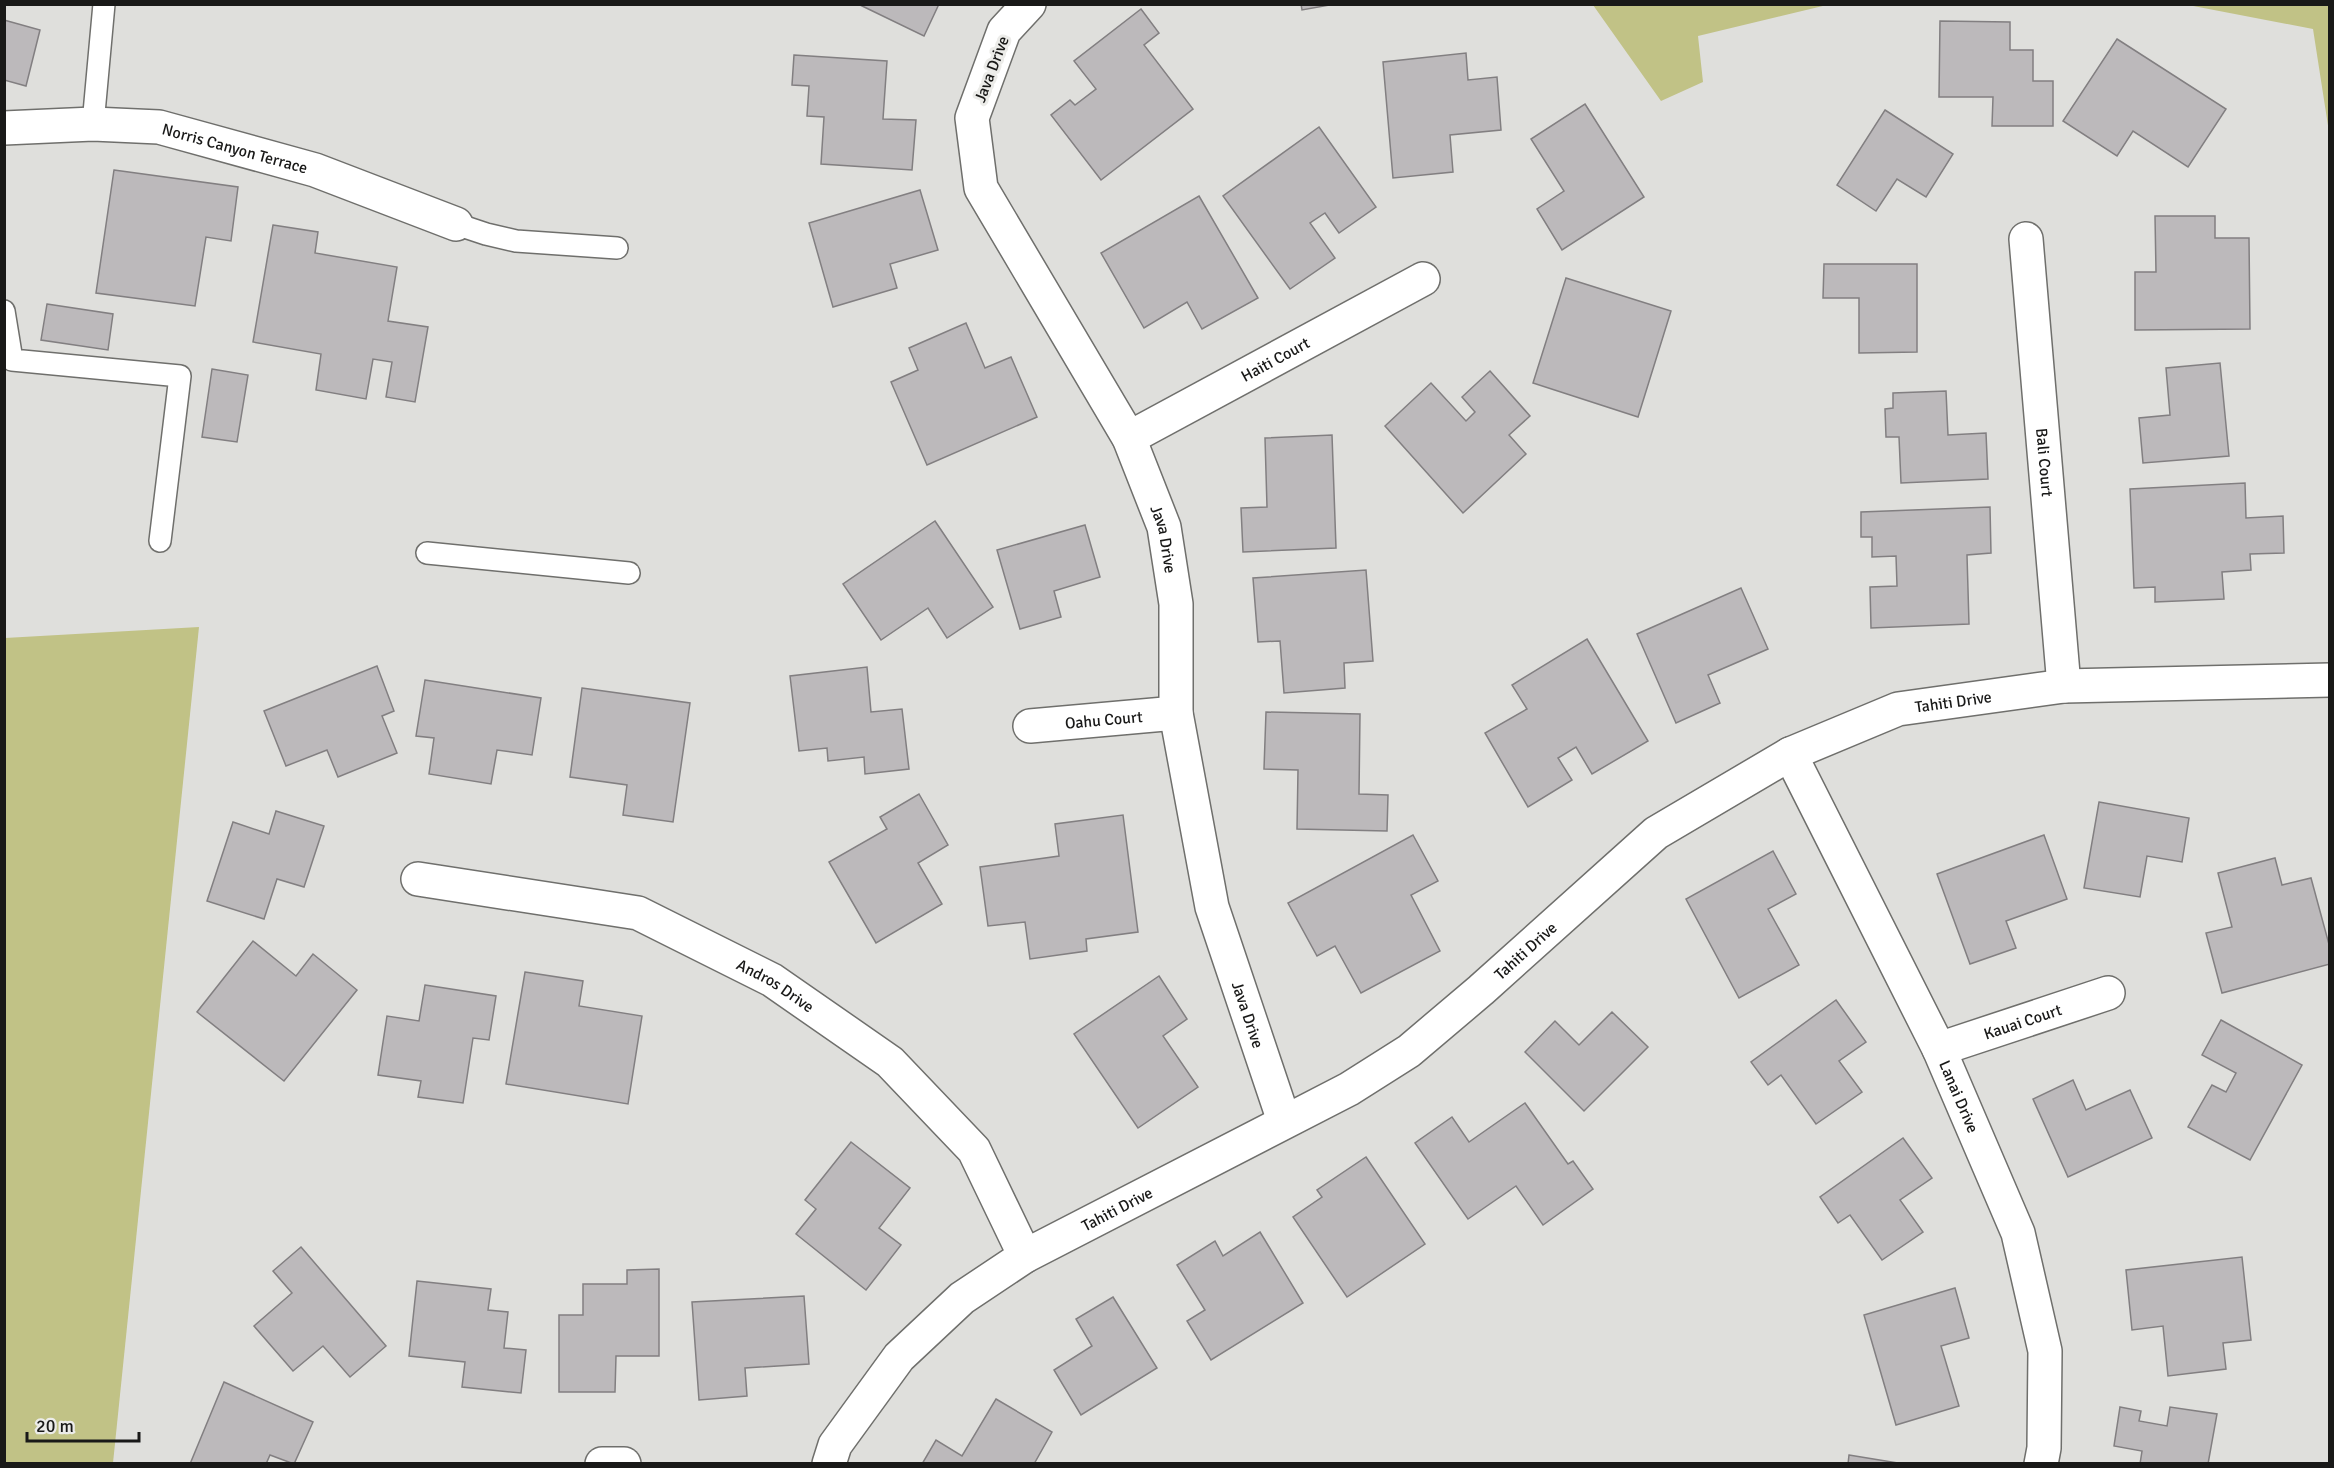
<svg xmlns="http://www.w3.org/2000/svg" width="2334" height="1468" font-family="Signika,sans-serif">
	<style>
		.green { fill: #c1c286 }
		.building { fill: #bcb9bb; stroke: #827f81; stroke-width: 1.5 }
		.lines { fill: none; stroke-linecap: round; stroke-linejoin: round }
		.service-casing { stroke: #6f6f6c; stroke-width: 24 }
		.minor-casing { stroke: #6f6f6c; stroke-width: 36 }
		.service { stroke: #fff; stroke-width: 21 }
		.minor { stroke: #fff; stroke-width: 33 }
		.labels { text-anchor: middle; stroke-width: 6; stroke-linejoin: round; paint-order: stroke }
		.street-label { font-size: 16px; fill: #191918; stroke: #ecece9 }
	</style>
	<rect width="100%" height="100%" fill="#dfdfdc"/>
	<!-- green -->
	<g class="green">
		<polygon points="1593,5 1827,5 1698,36 1703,82 1661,101"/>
		<polygon points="2188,5 2329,5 2329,132 2313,29"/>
		<polygon points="199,627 113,1463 5,1463 5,638"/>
	</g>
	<!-- building -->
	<g class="building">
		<polygon points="858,4 939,4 924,36"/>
		<polygon points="1301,4 1335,4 1302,10"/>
		<polygon points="1141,9 1159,33 1144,45 1193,109 1101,180 1051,115 1070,100 1075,105 1096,89 1074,61"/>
		<polygon points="4,20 40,30 26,86 4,80"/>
		<polygon points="1940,21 2010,22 2010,50 2033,50 2033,81 2053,81 2053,126 1992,126 1993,97 1939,97"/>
		<polygon points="2117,39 2226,109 2188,167 2133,131 2117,156 2063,121"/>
		<polygon points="1466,53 1468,80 1497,77 1501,130 1450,135 1453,172 1393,178 1383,62"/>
		<polygon points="794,55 887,61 883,119 916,120 912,170 821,164 824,117 807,116 809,86 792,85"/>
		<polygon points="1585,104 1644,197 1562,250 1537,209 1564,191 1531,139"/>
		<polygon points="1885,110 1953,154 1926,197 1897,179 1876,211 1837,185"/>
		<polygon points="1319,127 1376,207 1339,233 1325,213 1310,223 1335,258 1290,289 1223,196"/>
		<polygon points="114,170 238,187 231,241 206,237 195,306 96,293"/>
		<polygon points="920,190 938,250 890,264 897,288 833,307 809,223"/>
		<polygon points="1199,196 1258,298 1202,329 1187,302 1144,328 1101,253"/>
		<polygon points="2155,216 2215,216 2215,238 2249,238 2250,329 2135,330 2135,272 2156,272"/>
		<polygon points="273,225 318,232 315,253 397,267 388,321 428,327 415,402 386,397 392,362 373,359 366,399 316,390 321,354 253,342"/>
		<polygon points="1824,264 1917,264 1917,352 1859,353 1859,298 1823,298"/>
		<polygon points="1566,278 1671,311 1638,417 1533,383"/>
		<polygon points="47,304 113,314 108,350 41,340"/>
		<polygon points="966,323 985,368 1011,357 1037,417 927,465 891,382 918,370 909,348"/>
		<polygon points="2220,363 2229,456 2143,463 2139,418 2170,415 2166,368"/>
		<polygon points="212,369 248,375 237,442 202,437"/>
		<polygon points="1490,371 1530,416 1509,435 1526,454 1463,513 1385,426 1431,383 1466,421 1475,412 1462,397"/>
		<polygon points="1946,391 1948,435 1986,433 1988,479 1901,483 1899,437 1886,437 1885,409 1893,408 1893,393"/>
		<polygon points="1332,435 1336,548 1243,552 1241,508 1267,507 1265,438"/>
		<polygon points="2245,483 2246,518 2283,516 2284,553 2250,554 2251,570 2222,572 2224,599 2155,602 2155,587 2134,588 2130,489"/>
		<polygon points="1990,507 1991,553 1967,555 1969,624 1871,628 1870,587 1897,586 1896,556 1872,557 1872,537 1861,537 1861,512"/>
		<polygon points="935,521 993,607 947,638 928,608 881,640 843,584"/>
		<polygon points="1085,525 1100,577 1054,591 1061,617 1020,629 997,550"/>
		<polygon points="1366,570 1373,661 1344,663 1345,688 1284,693 1280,641 1258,642 1253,578"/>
		<polygon points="1741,588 1768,649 1708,675 1720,703 1676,723 1637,634"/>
		<polygon points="1587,639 1648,741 1592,774 1576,747 1558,758 1572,780 1528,807 1485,733 1527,709 1512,685"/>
		<polygon points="377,666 394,711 382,716 397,753 338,777 327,750 286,766 264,711"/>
		<polygon points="867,667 871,712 902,709 909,769 865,774 864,757 828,761 827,748 799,751 790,676"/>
		<polygon points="425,680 541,698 532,755 497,750 491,784 429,774 434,738 416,736"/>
		<polygon points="582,688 690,703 673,822 623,815 627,785 570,777"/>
		<polygon points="1266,712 1360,714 1359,794 1388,795 1387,831 1297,829 1298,770 1264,769"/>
		<polygon points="919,794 948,845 918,863 942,904 876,943 829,862 887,829 880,817"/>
		<polygon points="2099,802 2189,818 2182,862 2147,856 2140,897 2084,888"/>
		<polygon points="276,811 324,826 304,887 277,879 264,919 207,901 233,822 269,834"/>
		<polygon points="1123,815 1138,932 1086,939 1087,951 1030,959 1025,922 988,926 980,867 1059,856 1055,824"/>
		<polygon points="1413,835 1438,881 1411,895 1440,951 1361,993 1335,946 1317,956 1288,903"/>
		<polygon points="2044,835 2067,899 2006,921 2016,948 1970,964 1937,874"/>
		<polygon points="1773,851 1796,894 1768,909 1799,965 1739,998 1686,899"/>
		<polygon points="2275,858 2282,885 2311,878 2330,948 2330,964 2222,993 2206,933 2232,927 2218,873"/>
		<polygon points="253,941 296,976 313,954 357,990 284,1081 197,1012"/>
		<polygon points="525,972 583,981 579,1006 642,1016 628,1104 506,1084"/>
		<polygon points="1159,976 1187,1019 1163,1036 1198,1087 1138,1128 1074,1034"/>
		<polygon points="425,985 496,996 489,1040 473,1038 463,1103 418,1097 421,1081 378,1075 387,1016 419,1021"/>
		<polygon points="1836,1000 1866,1042 1839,1061 1862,1092 1816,1124 1781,1075 1768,1085 1751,1062"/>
		<polygon points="1612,1012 1648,1047 1584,1111 1525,1052 1555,1021 1579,1045"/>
		<polygon points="2221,1020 2302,1065 2250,1160 2188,1127 2212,1085 2226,1092 2236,1073 2202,1055"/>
		<polygon points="2073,1080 2086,1110 2130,1090 2152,1138 2068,1177 2033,1099"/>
		<polygon points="1525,1103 1568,1164 1573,1161 1593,1189 1543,1225 1516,1186 1468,1219 1415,1143 1452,1117 1469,1142"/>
		<polygon points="1903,1138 1932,1178 1900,1200 1923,1232 1882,1260 1850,1215 1838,1223 1820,1197"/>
		<polygon points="851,1142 910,1188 879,1228 901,1245 866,1290 796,1234 816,1209 805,1200"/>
		<polygon points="1366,1157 1425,1244 1347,1297 1293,1217 1322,1197 1317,1190"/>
		<polygon points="1260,1232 1303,1303 1211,1360 1187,1321 1205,1310 1177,1265 1215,1241 1223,1256"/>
		<polygon points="301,1247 386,1346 350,1377 323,1346 293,1371 254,1326 292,1293 273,1271"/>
		<polygon points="2242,1257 2251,1340 2223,1343 2226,1369 2168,1376 2163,1326 2132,1330 2126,1270"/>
		<polygon points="659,1269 659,1356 616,1356 615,1392 559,1392 559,1315 583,1315 583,1284 627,1284 627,1270"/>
		<polygon points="417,1281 491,1289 488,1310 508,1312 504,1348 526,1350 521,1393 462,1387 465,1362 409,1356"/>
		<polygon points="1955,1288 1969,1338 1941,1346 1959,1406 1896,1425 1864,1315"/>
		<polygon points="804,1296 809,1364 745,1368 747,1396 699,1400 692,1302"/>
		<polygon points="1113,1297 1157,1368 1081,1415 1054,1370 1092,1346 1076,1319"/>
		<polygon points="224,1382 313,1422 294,1464 270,1455 266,1464 190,1464"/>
		<polygon points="996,1399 1052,1432 1034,1464 922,1464 936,1440 962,1456"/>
		<polygon points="2120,1407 2141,1411 2139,1421 2167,1426 2170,1407 2217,1414 2208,1464 2140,1464 2142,1451 2114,1446"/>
		<polygon points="1849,1455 1904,1464 1848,1464"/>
	</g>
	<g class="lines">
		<!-- service casing -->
		<g class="service-casing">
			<g id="service">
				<polyline points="93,124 104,4"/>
				<polyline points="456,224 486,234 516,241 617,248"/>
				<polyline points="4,311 12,360 180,376 160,541"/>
				<polyline points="427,553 629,573"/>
			</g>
		</g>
		<!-- minor casing -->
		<g class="minor-casing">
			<g id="minor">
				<path id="s1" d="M1029,4L1004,31L972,118L981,188L1129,438L1164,527L1176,604V713L1212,907L1284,1121"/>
				<path id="s2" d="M4,128L93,124L159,127L315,170L456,224"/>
				<path id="s3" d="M2026,239L2064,686"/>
				<path id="s4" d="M1129,438L1423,279"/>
				<path id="s5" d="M1030,726L1176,713"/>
				<path id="s6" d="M1790,754L1939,1049L2018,1233L2045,1351L2044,1448L2041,1464"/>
				<path id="s7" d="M418,879L638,913L772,980L890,1062L974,1150L1025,1256"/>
				<path id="s8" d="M1939,1049L2108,993"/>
				<polyline points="602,1464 624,1464"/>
				<path id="s9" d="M829,1464L835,1445L899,1357L962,1298L1025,1256L1349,1089L1409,1051L1481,990L1656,833L1790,754L1898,709L2064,686L2330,680"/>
			</g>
		</g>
		<!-- service -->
		<use href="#service" class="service"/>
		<!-- minor -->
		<use href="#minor" class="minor"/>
	</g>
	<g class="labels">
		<!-- street labels -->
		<g class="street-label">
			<text transform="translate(991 69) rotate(-69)" y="6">Java Drive</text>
			<text dy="6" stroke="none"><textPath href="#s2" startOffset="234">Norris Canyon Terrace</textPath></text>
			<text dy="6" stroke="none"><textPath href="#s4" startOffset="166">Haiti Court</textPath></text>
			<text dy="6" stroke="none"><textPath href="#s3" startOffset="224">Bali Court</textPath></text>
			<text dy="6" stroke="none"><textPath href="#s1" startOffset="598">Java Drive</textPath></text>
			<text dy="6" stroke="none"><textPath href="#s9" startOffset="1384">Tahiti Drive</textPath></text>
			<text dy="6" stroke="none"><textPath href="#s5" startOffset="74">Oahu Court</textPath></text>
			<text dy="6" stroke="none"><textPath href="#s9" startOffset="880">Tahiti Drive</textPath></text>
			<text dy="6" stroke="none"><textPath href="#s7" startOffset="378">Andros Drive</textPath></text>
			<text dy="6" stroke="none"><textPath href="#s1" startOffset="1084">Java Drive</textPath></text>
			<text dy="6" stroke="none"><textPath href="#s8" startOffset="88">Kauai Court</textPath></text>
			<text dy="6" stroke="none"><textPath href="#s6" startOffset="382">Lanai Drive</textPath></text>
			<text dy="6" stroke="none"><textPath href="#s9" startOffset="394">Tahiti Drive</textPath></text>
		</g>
	</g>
	<!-- border -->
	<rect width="2334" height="1468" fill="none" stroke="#191918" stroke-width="12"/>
	<!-- scale -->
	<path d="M27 1432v9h112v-9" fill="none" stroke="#191918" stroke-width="3"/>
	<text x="36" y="1432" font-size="18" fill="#191918" stroke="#ecece9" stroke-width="4.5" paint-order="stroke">20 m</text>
</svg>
